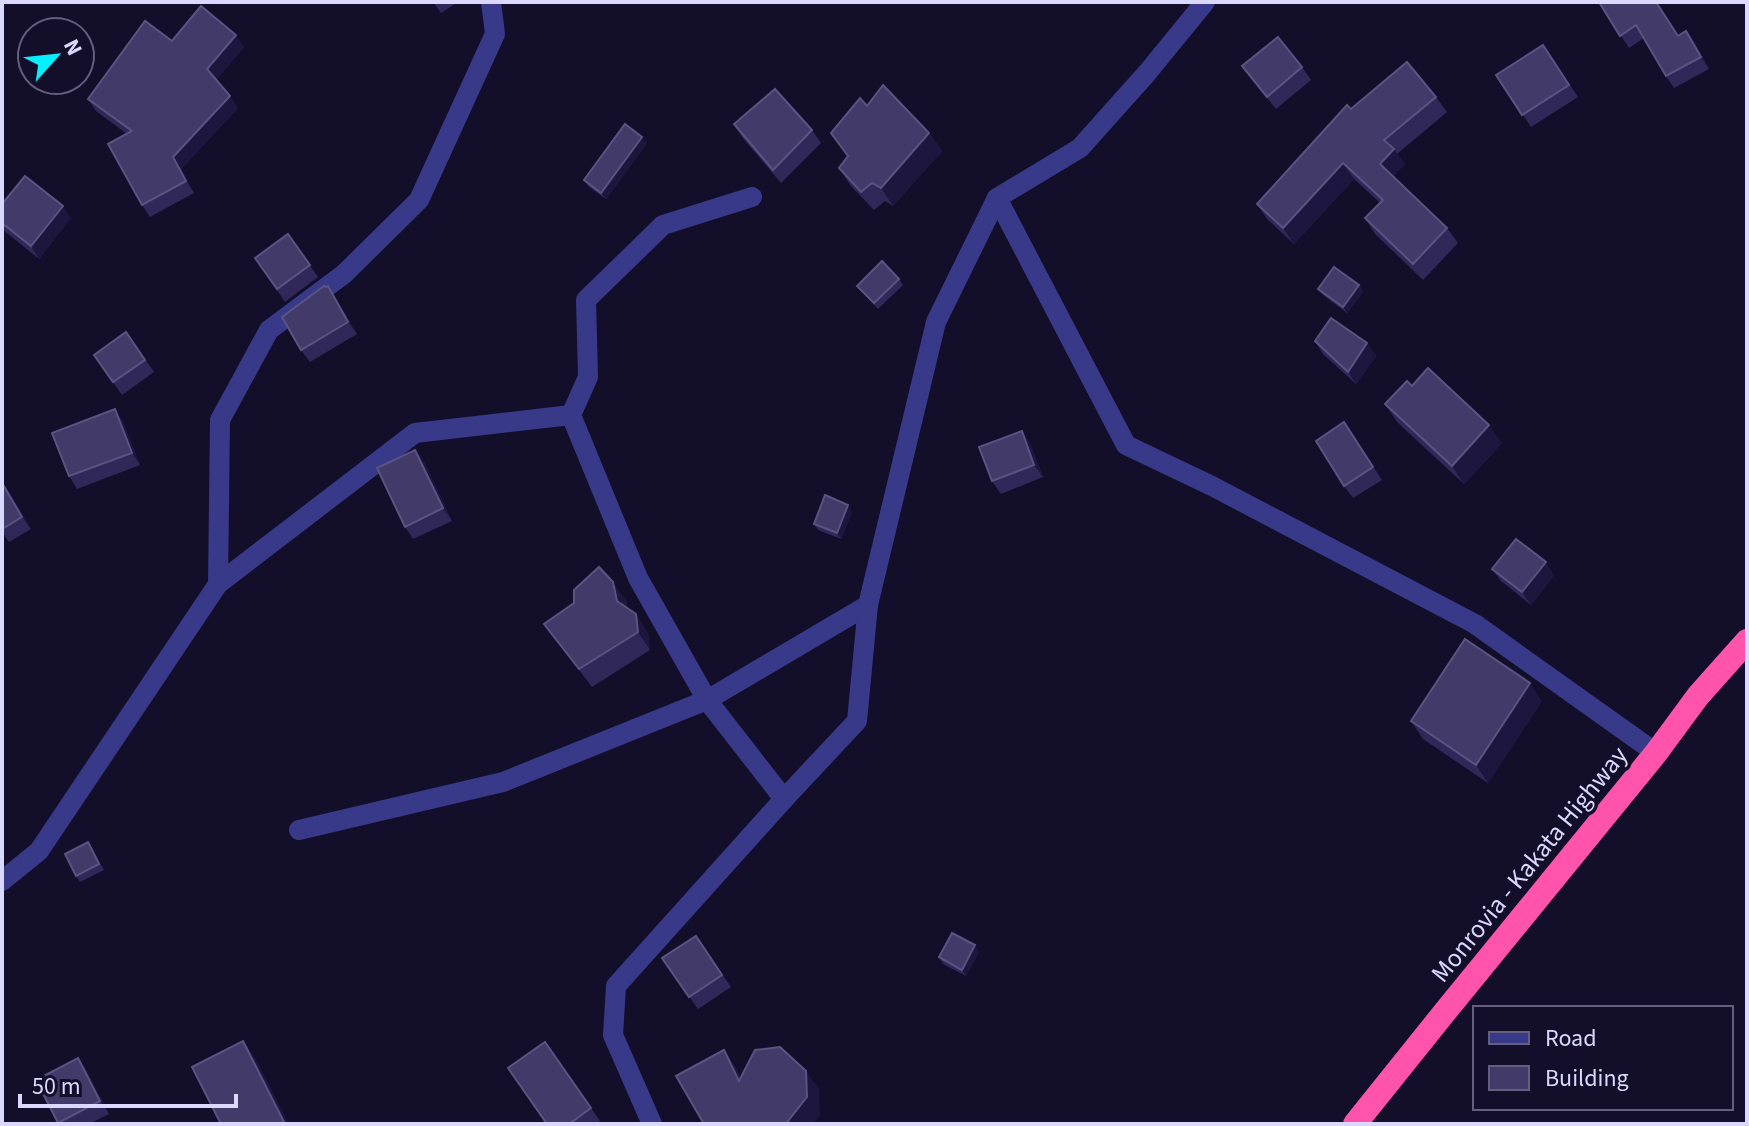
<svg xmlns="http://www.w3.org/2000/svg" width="1749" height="1126" font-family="'Source Sans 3',sans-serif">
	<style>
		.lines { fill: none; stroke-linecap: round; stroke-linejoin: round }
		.street { stroke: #39398a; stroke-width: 20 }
		.highway { stroke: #ff53ac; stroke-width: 24 }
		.wall { fill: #302859 }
		.shaded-wall { fill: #1d163e }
		.building { fill: #423b6a; stroke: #5a5482; stroke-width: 2 }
		.labels { text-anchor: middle; stroke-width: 7; stroke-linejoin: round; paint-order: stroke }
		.street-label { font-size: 26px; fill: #dbd8ff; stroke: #130f2a }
	</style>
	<rect width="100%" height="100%" fill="#130f2a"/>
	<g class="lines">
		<!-- street -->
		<g class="street">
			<polyline points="997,198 1126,445 1212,486 1475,624 1656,753"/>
			<polyline points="571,415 638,578 707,700 784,799"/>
			<polyline points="218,584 220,420 269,330 344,274 419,200 495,34 491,2"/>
			<polyline points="299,830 503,782 707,700 868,605"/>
			<polyline points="2,881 39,851 218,584 415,433 571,415 588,377 586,300 663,225 752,197"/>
			<polyline points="652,1124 613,1035 616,986 784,799 857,721 868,605 936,322 997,198 1080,148 1147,73 1205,2"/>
		</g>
		<!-- highway -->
		<polyline class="highway" points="1355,1124 1444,1013 1656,753 1698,696 1747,641"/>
	</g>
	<!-- wall -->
	<g class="wall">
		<polygon points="433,2 458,2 441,13"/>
		<polygon points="1599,2 1678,35 1686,31 1695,43 1709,69 1674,88 1666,76 1644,38 1629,48"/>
		<polygon points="172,41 244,47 216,80 238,108 181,169 194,193 150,217 142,205 127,134 96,111 88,99"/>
		<polygon points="1543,45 1578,97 1531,127 1496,75"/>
		<polygon points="1242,66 1302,67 1311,80 1276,109"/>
		<polygon points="1436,97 1447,112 1397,154 1405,164 1393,176 1447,228 1458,243 1423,280 1375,234 1365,218 1380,203 1354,179 1294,244 1267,219 1257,204 1351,109"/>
		<polygon points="867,106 929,133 942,151 893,206 885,201 874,210 851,186 839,168 848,156 831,133"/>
		<polygon points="734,124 812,130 821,143 781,183 742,137"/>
		<polygon points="647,143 606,199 589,187 584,180"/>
		<polygon points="2,204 71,218 39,259 2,229"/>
		<polygon points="288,234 318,277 285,302 255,258"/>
		<polygon points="899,279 903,285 878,309 857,286"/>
		<polygon points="1359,285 1363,292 1347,313 1323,295 1318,289"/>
		<polygon points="336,299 357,334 310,362 301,350"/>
		<polygon points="126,332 154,372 122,395 94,355"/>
		<polygon points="1315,341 1367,343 1376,356 1356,384 1323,354"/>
		<polygon points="1412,386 1502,443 1464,484 1398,423 1385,404"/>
		<polygon points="115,409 123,422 140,465 77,489 69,476"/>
		<polygon points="1344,422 1382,480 1353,498 1344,486"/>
		<polygon points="1030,443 1043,477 1001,494 992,481"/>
		<polygon points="424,462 452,521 413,539 405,527"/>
		<polygon points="2,481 31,529 9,542 2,532"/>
		<polygon points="852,512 841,539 818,530 814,524"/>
		<polygon points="1492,569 1554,575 1531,605 1501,581"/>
		<polygon points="626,600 628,609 648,633 650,650 592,687 544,624"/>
		<polygon points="1542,701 1488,783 1423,739 1411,721"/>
		<polygon points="92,848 104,870 80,882 76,876"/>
		<polygon points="696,936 731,987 698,1009 662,958"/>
		<polygon points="979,952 966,976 943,964 939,957"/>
		<polygon points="545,1042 600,1121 596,1124 547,1124"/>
		<polygon points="87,1071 109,1114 89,1124 59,1124 36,1080"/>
	</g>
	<!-- shaded-wall -->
	<g class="shaded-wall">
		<polygon points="1686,31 1695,43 1709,69 1701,57"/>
		<polygon points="236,35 244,47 215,81 207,69"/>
		<polygon points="230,96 238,108 181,169 194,193 186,181 173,157"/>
		<polygon points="929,133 942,151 893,206 881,188"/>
		<polygon points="642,137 647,143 606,199 601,193"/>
		<polygon points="1394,149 1405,164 1391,179 1380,164"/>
		<polygon points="1343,163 1354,179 1294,244 1283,228"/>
		<polygon points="63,206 71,218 39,259 31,246"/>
		<polygon points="1359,285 1363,292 1347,313 1343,307"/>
		<polygon points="328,286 336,299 357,334 348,322"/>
		<polygon points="1367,343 1376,356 1356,384 1348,372"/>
		<polygon points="115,409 123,422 140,465 132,453"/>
		<polygon points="1489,425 1502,443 1464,484 1452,466"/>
		<polygon points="1022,431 1030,443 1043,477 1034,465"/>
		<polygon points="415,450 424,462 452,521 443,508"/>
		<polygon points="2,481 31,529 22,517"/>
		<polygon points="848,505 852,512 841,539 837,533"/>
		<polygon points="1546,562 1554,575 1531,605 1522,592"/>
		<polygon points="613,582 626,600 630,619 617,601"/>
		<polygon points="636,614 648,633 650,650 638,632"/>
		<polygon points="1530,683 1542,701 1488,783 1476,765"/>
		<polygon points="975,945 979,952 966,976 962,970"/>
		<polygon points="243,1041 256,1059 289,1124 285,1124"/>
		<polygon points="724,1050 736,1068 752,1099 739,1081"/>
		<polygon points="78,1058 87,1071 109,1114 100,1101"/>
		<polygon points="806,1071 819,1089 820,1115 813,1124 789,1124 788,1121"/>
	</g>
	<!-- building -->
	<g class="building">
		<polygon points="1599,2 1656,2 1678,36 1686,31 1701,57 1666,76 1636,25 1620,36"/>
		<polygon points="201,6 236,35 207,69 230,96 173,157 186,181 142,205 108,144 132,131 88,99 145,21 172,41"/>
		<polygon points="1278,37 1302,67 1267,97 1242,66"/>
		<polygon points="1543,45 1569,85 1522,115 1496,75"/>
		<polygon points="1407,62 1436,97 1384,140 1394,149 1380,164 1447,228 1413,264 1365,218 1383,200 1343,163 1283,228 1257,204 1347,105 1351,109"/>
		<polygon points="883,85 929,133 881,188 872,183 861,192 839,168 848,156 831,133 860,98 867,106"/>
		<polygon points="775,89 812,130 773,170 734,124"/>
		<polygon points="625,124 642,137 601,193 584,180"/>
		<polygon points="25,176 63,206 31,246 2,223 2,204"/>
		<polygon points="288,234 310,265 277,289 255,258"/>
		<polygon points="882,261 899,279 874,303 857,286"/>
		<polygon points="1334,267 1359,285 1343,307 1318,289"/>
		<polygon points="324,286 326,287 328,286 348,322 301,350 282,317"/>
		<polygon points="1331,318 1367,343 1348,372 1315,341"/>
		<polygon points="126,332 145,360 113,382 94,355"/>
		<polygon points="1428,368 1489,425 1452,466 1385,404 1407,381 1412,386"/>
		<polygon points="115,409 132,453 69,476 52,433"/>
		<polygon points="1344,422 1373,467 1344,486 1316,441"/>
		<polygon points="1022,431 1034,465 992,481 979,447"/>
		<polygon points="415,450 443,508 405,527 377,468"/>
		<polygon points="2,483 22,517 2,529"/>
		<polygon points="825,495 848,505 837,533 814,524"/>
		<polygon points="1516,539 1546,562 1522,592 1492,569"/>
		<polygon points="599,567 613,582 617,601 636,614 638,632 579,669 544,624 574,603 574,590"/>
		<polygon points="1465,639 1530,683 1476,765 1411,721"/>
		<polygon points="88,842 99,864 76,876 65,854"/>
		<polygon points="952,933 975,945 962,970 939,957"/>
		<polygon points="696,936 722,975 689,997 662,958"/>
		<polygon points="243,1041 285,1124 221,1124 192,1067"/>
		<polygon points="545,1042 591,1108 569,1124 547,1124 508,1068"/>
		<polygon points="780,1047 806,1071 807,1097 788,1121 789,1124 704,1124 676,1076 724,1050 739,1081 755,1050"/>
		<polygon points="78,1058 100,1101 58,1123 36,1080"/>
	</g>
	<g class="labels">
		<!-- street labels -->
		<g class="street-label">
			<text transform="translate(1529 864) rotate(-51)" y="9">Monrovia - Kakata Highway</text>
		</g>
	</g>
	<!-- border -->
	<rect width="1749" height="1126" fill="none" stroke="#dbd8ff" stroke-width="8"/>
	<!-- legend -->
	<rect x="1473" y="1006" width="260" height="104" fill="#130f2a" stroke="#635f7f" stroke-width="2"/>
	<rect x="1489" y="1032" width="40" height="12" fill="#39398a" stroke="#635f7f" stroke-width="2"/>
	<text x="1545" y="1046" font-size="24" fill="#dbd8ff">Road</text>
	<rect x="1489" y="1066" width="40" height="24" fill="#423b6a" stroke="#635f7f" stroke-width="2"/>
	<text x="1545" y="1086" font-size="24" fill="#dbd8ff">Building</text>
	<!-- north arrow -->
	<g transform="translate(56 56) rotate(63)"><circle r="38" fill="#130f2a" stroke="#635f7f" stroke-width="2"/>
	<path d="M0-6L14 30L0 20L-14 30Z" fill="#04efff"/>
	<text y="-12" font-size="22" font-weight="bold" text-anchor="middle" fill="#dbd8ff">N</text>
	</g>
	<!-- scale -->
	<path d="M20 1094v12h216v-12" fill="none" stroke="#dbd8ff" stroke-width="4"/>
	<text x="32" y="1094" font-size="24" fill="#dbd8ff" stroke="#130f2a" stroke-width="6" paint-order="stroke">50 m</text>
</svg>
